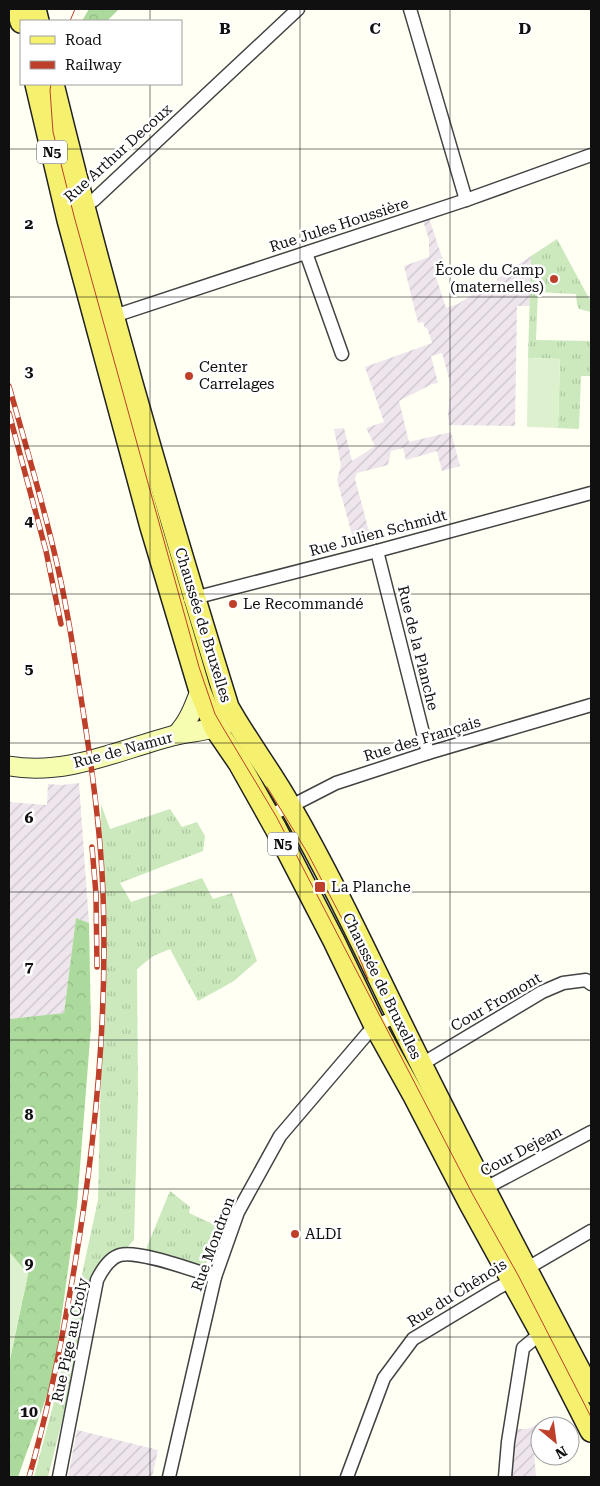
<svg xmlns="http://www.w3.org/2000/svg" width="600" height="1486" font-family="'Roboto Serif',serif">
	<style>
		.industrial { fill: url(#industrial-furrows) }
		.grass { fill: url(#grass-tufts) }
		.forest { fill: url(#forest-crowns) }
		.pitch { fill: #def1cf }
		.lines { fill: none; stroke-linecap: round; stroke-linejoin: round }
		.minor-casing { stroke: #434343; stroke-width: 15 }
		.secondary-casing { stroke: #323232; stroke-width: 21 }
		.primary-casing { stroke: #212121; stroke-width: 24 }
		.minor { stroke: #fff; stroke-width: 12 }
		.secondary { stroke: #f6fdb0; stroke-width: 19 }
		.primary { stroke: #f5f06d; stroke-width: 21 }
		.tram { stroke: #bf402a; stroke-width: 1 }
		.rail-casing { stroke: #bf402a; stroke-width: 5.5 }
		.rail { stroke: #fff; stroke-width: 4; stroke-dasharray: 11; stroke-linecap: butt }
		.grid { fill: none; stroke: #101010; stroke-width: 1; stroke-opacity: 0.55 }
		.poi-dot { fill: #bf402a; stroke: #fff; stroke-width: 2 }
		.labels { text-anchor: middle; stroke-width: 5; stroke-linejoin: round; paint-order: stroke }
		.shield { fill: #fff; stroke: #585858; stroke-width: 1 }
		.shield-label { font-size: 14px; font-weight: bold; fill: #101010 }
		.street-label { font-size: 15px; fill: #101010; stroke: #fff }
		.poi-label { font-size: 15px; fill: #101010; stroke: #fff; text-anchor: start }
		.grid-label { font-size: 16px; text-anchor: middle; font-weight: bold; fill: #101010; stroke: #fff; stroke-width: 5; stroke-linejoin: round; paint-order: stroke }
	</style>
	<defs>
		<pattern id="industrial-furrows" width="10" height="10" patternUnits="userSpaceOnUse" patternTransform="scale(1.25)"><rect width="10" height="10" fill="#eee5ed"/><path d="M-1 1l2-2M0 10L10 0M9 11l2-2" fill="none" stroke="#cbc3ca"/></pattern>
		<pattern id="grass-tufts" width="24" height="20" patternUnits="userSpaceOnUse" patternTransform="scale(1.25)"><rect width="24" height="20" fill="#cbe9bd"/><path d="M3 7l-1-3M5 7V3M7 7l1-3M15 17l-1-3M17 17v-4M19 17l1-3" fill="none" stroke="#adc7a1"/></pattern>
		<pattern id="forest-crowns" width="20" height="18" patternUnits="userSpaceOnUse" patternTransform="scale(1.25)"><rect width="20" height="18" fill="#acda9c"/><path d="M2 6a3 3 0 1 1 6 0M12 15a3 3 0 1 1 6 0" fill="none" stroke="#93ba85"/></pattern>
	</defs>
	<rect width="100%" height="100%" fill="#fffff4"/>
	<!-- industrial -->
	<g class="industrial">
		<polygon points="429,218 444,263 436,266 439,276 436,277 446,308 458,304 484,287 497,281 497,279 531,256 530,306 517,306 515,426 449,425 448,414 451,386 442,353 431,356 438,383 432,384 399,401 409,442 451,432 460,466 442,471 437,451 406,460 403,448 391,451 388,465 357,473 355,479 371,539 353,544 354,542 337,480 341,465 334,429 344,428 352,461 375,446 366,428 384,422 365,367 432,343 427,328 425,328 423,322 418,323 404,266 429,257 429,240 423,220"/>
		<polygon points="79,783 89,923 76,918 64,1013 9,1019 9,802 47,805 48,784 62,785"/>
		<polygon points="539,1423 540,1448 534,1449 536,1477 505,1477 510,1429 528,1429"/>
		<polygon points="77,1430 158,1450 152,1477 68,1477"/>
	</g>
	<!-- grass -->
	<g class="grass">
		<polygon points="557,239 591,302 591,312 579,309 577,305 576,294 538,292 536,340 591,341 591,376 581,376 579,429 558,428 560,359 528,358 531,256"/>
		<polygon points="101,804 110,829 170,809 182,827 197,822 205,836 203,851 120,883 131,902 202,878 213,899 232,893 257,961 234,981 198,1001 170,949 153,956 137,969 138,1096 134,1240 97,1280 48,1477 34,1477 56,1394 98,1200 101,1065"/>
		<polygon points="170,1191 190,1207 189,1213 219,1227 205,1268 146,1249"/>
	</g>
	<!-- forest -->
	<g class="forest">
		<polygon points="89,9 119,9 107,21 82,21"/>
		<polygon points="76,918 89,923 91,1027 77,1205 53,1378 18,1477 9,1477 9,1364 28,1274 9,1252 9,1019 64,1013"/>
	</g>
	<!-- pitch -->
	<g class="pitch">
		<polygon points="528,358 560,359 558,428 527,427"/>
		<polygon points="9,1252 28,1274 9,1364"/>
	</g>
	<g class="lines">
		<!-- minor casing -->
		<g class="minor-casing">
			<g id="minor">
				<polyline points="410,9 466,200"/>
				<polyline points="79,210 94,200 298,9"/>
				<polyline points="306,253 342,354"/>
				<polyline points="108,318 466,200 591,155"/>
				<polyline points="377,551 428,753"/>
				<polyline points="190,599 377,551 591,493"/>
				<polyline points="268,816 297,803 336,783 428,753 591,705"/>
				<polyline points="422,1066 427,1061 542,992 563,983 586,980 591,984"/>
				<polyline points="480,1191 591,1132"/>
				<path d="M59,1477L97,1280C102,1270 109,1258 120,1255C139,1250 195,1271 215,1277"/>
				<polyline points="169,1477 215,1277 238,1212 280,1136 367,1034 375,1026 397,1016"/>
				<polyline points="347,1477 384,1378 413,1339 496,1289 511,1281 526,1269 591,1231"/>
				<polyline points="505,1477 508,1442 523,1348 546,1329"/>
			</g>
		</g>
		<!-- secondary casing -->
		<g class="secondary-casing">
			<g id="secondary">
				<path d="M176,735C188,723 194,707 200,691"/>
				<path d="M9,766C69,776 120,749 176,735C190,732 204,731 218,727C224,726 229,721 234,718"/>
			</g>
		</g>
		<!-- primary casing -->
		<g class="primary-casing">
			<g id="primary">
				<polyline points="18,9 21,22"/>
				<polyline points="35,9 38,21"/>
				<polyline points="36,84 68,220 151,527 200,691 215,728 239,763 276,829 334,941 375,1026 414,1096 469,1202 541,1333 591,1431"/>
				<path d="M53,84C104,293 164,501 228,707C247,741 271,772 290,806C340,893 381,985 426,1074C479,1180 535,1286 591,1392"/>
			</g>
		</g>
		<!-- minor -->
		<use href="#minor" class="minor"/>
		<!-- secondary -->
		<use href="#secondary" class="secondary"/>
		<!-- primary -->
		<use href="#primary" class="primary"/>
		<!-- tram -->
		<g class="tram">
			<polyline points="70,21 75,9"/>
			<polyline points="51,84 50,90 53,132 74,216 199,667 215,714 222,726 276,816 473,1195 518,1275 591,1417"/>
			<polyline points="267,787 307,852 349,932 368,979"/>
		</g>
		<!-- rail casing -->
		<g class="rail-casing">
			<g id="rail">
				<path d="M9,386C24,439 40,493 53,547C67,603 75,660 84,717C93,775 101,835 103,894C108,1026 94,1157 71,1287C60,1351 47,1415 29,1477"/>
				<polyline points="9,413 46,551 61,624"/>
				<polyline points="92,847 96,894 97,967"/>
			</g>
		</g>
		<!-- rail -->
		<use href="#rail" class="rail"/>
	</g>
	<!-- grid -->
	<path class="grid" d="M150,9V21M300,9V1477M450,9V1477M150,84V1477M9,149H591M9,297H591M9,446H591M9,594H591M9,743H591M9,892H591M9,1040H591M9,1189H591M9,1337H591"/>
	<!-- markers -->
	<g class="poi-dot">
		<circle cx="554" cy="279" r="5"/>
		<circle cx="189" cy="376" r="5"/>
		<circle cx="233" cy="604" r="5"/>
		<rect x="314" y="881" width="12" height="12" rx="2.5"/>
		<circle cx="295" cy="1234" r="5"/>
	</g>
	<g class="labels">
		<!-- shield labels -->
		<g class="shield">
			<rect x="37" y="140.5" width="30" height="23" rx="4"/>
			<rect x="268" y="832.5" width="30" height="23" rx="4"/>
		</g>
		<g class="shield-label">
			<text x="52" y="157">N5</text>
			<text x="283" y="849">N5</text>
		</g>
		<!-- street labels -->
		<g class="street-label">
			<text transform="translate(118 153) rotate(-42)" y="5">Rue Arthur Decoux</text>
			<text transform="translate(339 225) rotate(-18)" y="5">Rue Jules Houssière</text>
			<text transform="translate(378 533) rotate(-15)" y="5">Rue Julien Schmidt</text>
			<text transform="translate(203 625) rotate(73)" y="5">Chaussée de Bruxelles</text>
			<text transform="translate(418 648) rotate(76)" y="5">Rue de la Planche</text>
			<text transform="translate(422 739) rotate(-17)" y="5">Rue des Français</text>
			<text transform="translate(123 750) rotate(-15)" y="5">Rue de Namur</text>
			<text transform="translate(382 986) rotate(64)" y="5">Chaussée de Bruxelles</text>
			<text transform="translate(496 1002) rotate(-30)" y="5">Cour Fromont</text>
			<text transform="translate(521 1151) rotate(-28)" y="5">Cour Dejean</text>
			<text transform="translate(213 1244) rotate(-70)" y="5">Rue Mondron</text>
			<text transform="translate(457 1293) rotate(-32)" y="5">Rue du Chênois</text>
			<text transform="translate(70 1340) rotate(-78)" y="5">Rue Pige au Croly</text>
		</g>
		<!-- poi labels -->
		<g class="poi-label">
			<text x="544" y="275" text-anchor="end">École du Camp<tspan x="544" dy="17">(maternelles)</tspan></text>
			<text x="199" y="372">Center<tspan x="199" dy="17">Carrelages</tspan></text>
			<text x="243" y="609">Le Recommandé</text>
			<text x="331" y="892">La Planche</text>
			<text x="305" y="1239">ALDI</text>
		</g>
	</g>
	<g class="grid-label">
		<text x="225" y="34">B</text>
		<text x="375" y="34">C</text>
		<text x="525" y="34">D</text>
		<text x="29" y="229">2</text>
		<text x="29" y="377">3</text>
		<text x="29" y="526">4</text>
		<text x="29" y="674">5</text>
		<text x="29" y="823">6</text>
		<text x="29" y="972">7</text>
		<text x="29" y="1120">8</text>
		<text x="29" y="1269">9</text>
		<text x="29" y="1417">10</text>
	</g>
	<!-- border -->
	<rect width="600" height="1486" fill="none" stroke="#101010" stroke-width="20"/>
	<!-- legend -->
	<rect x="20" y="20" width="162" height="65" fill="#ffffff" stroke="#9f9f9f"/>
	<rect x="30" y="36" width="25" height="8" fill="#f5f06d" stroke="#9f9f9f"/>
	<text x="65" y="45" font-size="15" fill="#101010">Road</text>
	<rect x="30" y="61" width="25" height="8" fill="#bf402a" stroke="#9f9f9f"/>
	<text x="65" y="70" font-size="15" fill="#101010">Railway</text>
	<!-- north arrow -->
	<g transform="translate(555 1441) rotate(151)"><circle r="24" fill="#ffffff" stroke="#9f9f9f"/>
	<path d="M0-4L9 19L0 12L-9 19Z" fill="#bf402a"/>
	<text y="-8" font-size="14" font-weight="bold" text-anchor="middle" fill="#101010">N</text>
	</g>
</svg>
